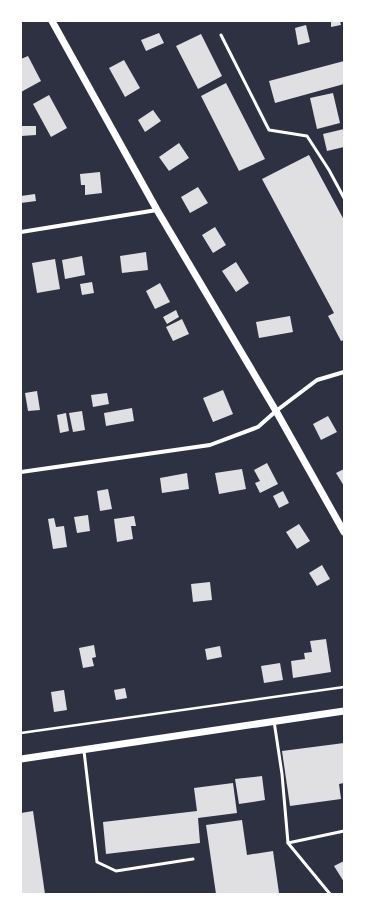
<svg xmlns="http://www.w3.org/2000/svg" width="365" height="915" font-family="Helvetica,sans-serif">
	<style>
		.building { fill: #e0e0e3 }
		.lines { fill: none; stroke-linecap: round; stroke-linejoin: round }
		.path { stroke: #fff; stroke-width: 2.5 }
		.service { stroke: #fff; stroke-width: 3 }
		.minor { stroke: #fff; stroke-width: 4 }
		.tertiary { stroke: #fff; stroke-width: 7 }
	</style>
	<rect width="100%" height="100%" fill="#2d3142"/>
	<!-- building -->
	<g class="building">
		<polygon points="331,21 340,21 341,25 331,27"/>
		<polygon points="306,25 310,42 298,45 295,28"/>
		<polygon points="159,33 164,43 146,51 141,40"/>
		<polygon points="201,34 222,76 198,89 176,46"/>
		<polygon points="28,56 41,81 21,92 21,59"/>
		<polygon points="124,60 140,88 125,97 109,68"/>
		<polygon points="344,61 344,84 275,103 269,81"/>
		<polygon points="226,83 265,159 239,171 201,96"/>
		<polygon points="333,93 340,123 317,129 310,98"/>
		<polygon points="49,95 67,128 51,137 33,104"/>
		<polygon points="153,110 161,121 145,132 138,120"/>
		<polygon points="21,126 36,126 36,135 21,136"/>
		<polygon points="344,129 344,147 327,151 323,134"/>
		<polygon points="179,143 189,158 169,171 159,157"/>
		<polygon points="309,155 344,220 344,340 341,341 328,316 334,313 262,179"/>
		<polygon points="100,172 102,193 85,195 85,185 81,185 80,174"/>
		<polygon points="198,187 208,203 190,213 181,197"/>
		<polygon points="35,194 36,201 21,203 21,196"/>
		<polygon points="215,227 226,245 213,253 202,235"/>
		<polygon points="146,252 148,270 122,273 120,256"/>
		<polygon points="82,256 85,275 65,279 62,260"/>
		<polygon points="55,259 60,289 37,293 32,263"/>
		<polygon points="236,262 249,283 236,292 222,271"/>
		<polygon points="92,282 94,293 82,295 80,284"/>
		<polygon points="160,283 170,302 155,309 146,291"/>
		<polygon points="176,310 179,317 167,324 163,317"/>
		<polygon points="290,316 293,332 259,338 256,322"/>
		<polygon points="182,319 189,334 173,341 166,327"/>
		<polygon points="223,390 233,414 213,422 203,398"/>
		<polygon points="37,391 40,410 28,411 25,393"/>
		<polygon points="107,393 109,404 93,407 91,395"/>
		<polygon points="132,408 134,421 106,426 104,413"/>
		<polygon points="82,411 85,430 73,432 69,413"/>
		<polygon points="66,413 69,431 60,433 57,415"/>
		<polygon points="328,416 337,432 321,440 313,424"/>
		<polygon points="267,463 278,484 260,493 255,483 260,481 254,470"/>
		<polygon points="242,469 246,489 219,494 215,473"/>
		<polygon points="344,469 344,486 336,473"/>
		<polygon points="187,473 189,489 162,493 160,478"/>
		<polygon points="108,489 112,509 100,511 97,491"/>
		<polygon points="283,491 289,503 279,508 273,496"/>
		<polygon points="88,515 90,531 77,533 74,517"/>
		<polygon points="134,516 136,526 131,526 133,539 117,542 114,519"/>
		<polygon points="54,518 56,527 64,526 67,547 53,549 48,519"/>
		<polygon points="299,524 310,541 297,549 286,532"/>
		<polygon points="322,565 330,579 317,586 309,573"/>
		<polygon points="210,582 212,600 193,602 191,584"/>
		<polygon points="326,639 331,672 293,678 291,661 305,659 304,653 312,652 310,641"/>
		<polygon points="94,645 96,657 92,658 94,666 83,668 79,648"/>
		<polygon points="220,646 222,657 207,660 205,649"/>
		<polygon points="280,663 283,680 264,683 261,666"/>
		<polygon points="125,688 127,698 116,700 114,690"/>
		<polygon points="64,690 67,710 54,712 51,692"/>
		<polygon points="344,743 344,783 339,784 341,799 290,806 282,751"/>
		<polygon points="262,776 265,800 239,804 235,779"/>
		<polygon points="233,783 237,813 198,818 200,843 106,854 103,822 197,811 194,788"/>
		<polygon points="33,811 45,894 21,894 21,813"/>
		<polygon points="242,820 247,855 273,851 279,893 269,894 216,894 206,825"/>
		<polygon points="344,861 344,882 334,866"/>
	</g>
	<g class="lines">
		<!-- path -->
		<polyline class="path" points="21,733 344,687"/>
		<!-- service -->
		<g class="service">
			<polyline points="221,35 269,130 307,136 329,170 344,198"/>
			<polyline points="274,721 282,774 288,843 344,831"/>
			<polyline points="84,751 97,862 116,871 193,859"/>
			<polyline points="288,843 330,894"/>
		</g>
		<!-- minor -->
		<g class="minor">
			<polyline points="21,232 157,210"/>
			<polyline points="21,472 210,445 258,427 276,411 317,380 344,372"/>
		</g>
		<!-- tertiary -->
		<g class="tertiary">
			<polyline points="52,21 157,210 276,411 344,532"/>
			<polyline points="21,759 344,711"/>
		</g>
	</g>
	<!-- border -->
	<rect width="365" height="915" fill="none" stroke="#ffffff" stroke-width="44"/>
</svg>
